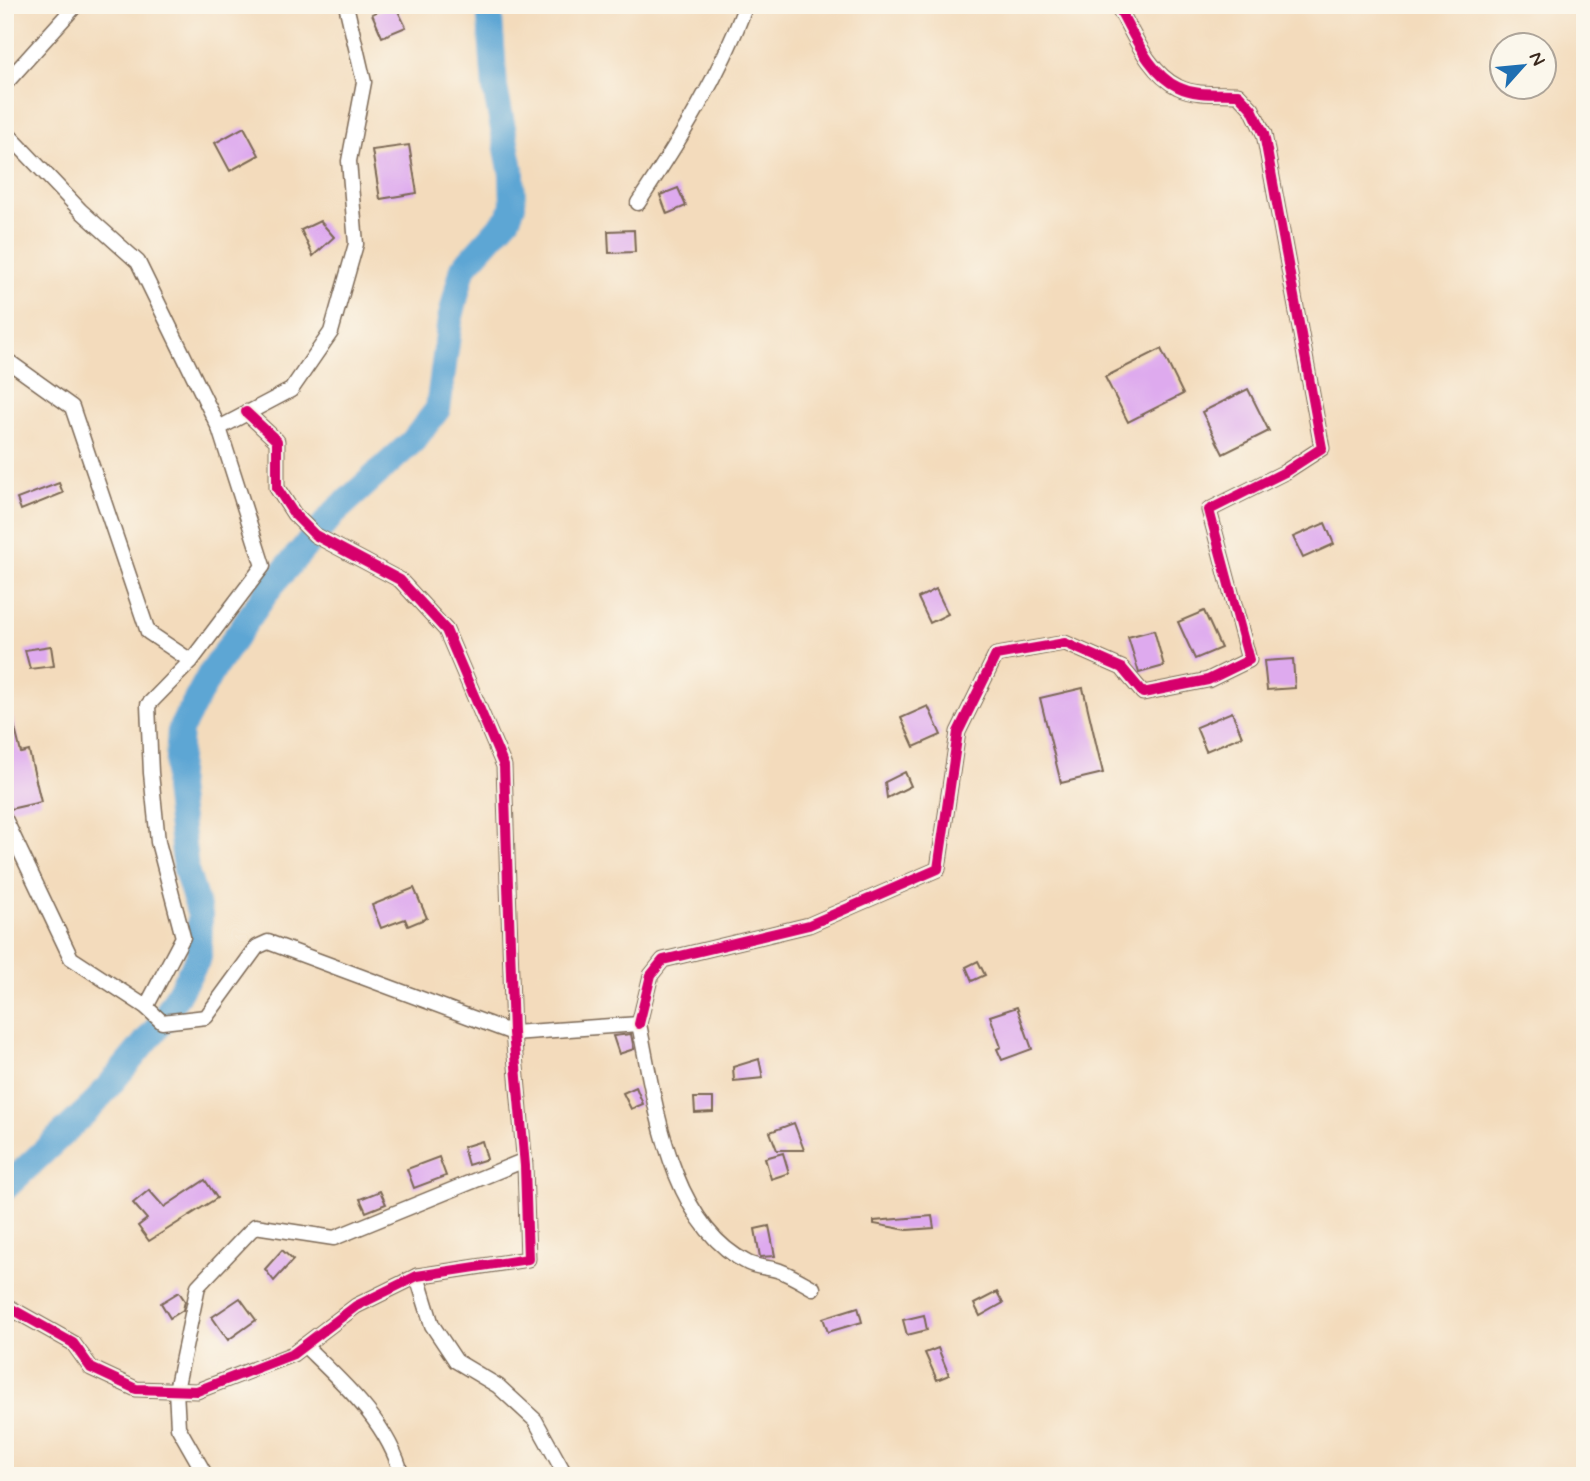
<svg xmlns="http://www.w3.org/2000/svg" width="1590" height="1481" font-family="Mynerve,sans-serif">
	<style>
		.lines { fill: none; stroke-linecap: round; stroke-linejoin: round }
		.river { stroke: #5da6d4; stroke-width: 26 }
		.building { fill: #deaaee }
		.street-casing { stroke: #7b6855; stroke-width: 17 }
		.street { stroke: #fff; stroke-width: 14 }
		.cycleway-casing { stroke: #fbf7ec; stroke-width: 15 }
		.cycleway { stroke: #d6006c; stroke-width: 10 }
	</style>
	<rect width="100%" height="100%" fill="#fbf7ec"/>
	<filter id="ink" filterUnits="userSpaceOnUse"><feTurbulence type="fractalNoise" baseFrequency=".0143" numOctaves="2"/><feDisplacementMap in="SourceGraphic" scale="14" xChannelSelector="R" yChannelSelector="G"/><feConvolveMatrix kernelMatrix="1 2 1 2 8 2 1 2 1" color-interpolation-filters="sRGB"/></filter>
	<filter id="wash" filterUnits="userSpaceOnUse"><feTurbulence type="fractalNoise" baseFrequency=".00686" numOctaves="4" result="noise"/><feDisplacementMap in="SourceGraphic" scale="28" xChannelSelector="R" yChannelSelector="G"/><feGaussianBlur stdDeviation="1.57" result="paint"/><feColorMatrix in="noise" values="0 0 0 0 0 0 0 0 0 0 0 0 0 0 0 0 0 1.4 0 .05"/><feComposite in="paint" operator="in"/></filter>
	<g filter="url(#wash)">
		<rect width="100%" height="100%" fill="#f3dbbc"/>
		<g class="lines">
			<!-- river -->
			<polyline class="river" points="5,1188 92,1106 162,1022 199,957 200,915 186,870 176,788 180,730 210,674 271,586 315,535 335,512 413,441 438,409 450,320 463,268 508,218 513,205 512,174 495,88 489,5"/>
		</g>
		<g id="blocks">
			<!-- building -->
			<g class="building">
				<polygon points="391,5 395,5 406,27 382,37 372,14"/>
				<polygon points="244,127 259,155 230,171 215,143"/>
				<polygon points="409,145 417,193 380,199 372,150"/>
				<polygon points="678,188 686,206 667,214 660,195"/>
				<polygon points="320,221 334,237 313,256 301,230"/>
				<polygon points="634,230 635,252 609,253 608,231"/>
				<polygon points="1161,349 1183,394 1128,422 1105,377"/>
				<polygon points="1248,389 1269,431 1223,454 1202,412"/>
				<polygon points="59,483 63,493 21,510 17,499"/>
				<polygon points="1325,523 1334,544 1303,558 1293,537"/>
				<polygon points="936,589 948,614 930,623 918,598"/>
				<polygon points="1204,611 1221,648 1195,659 1178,622"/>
				<polygon points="1154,630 1164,666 1139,673 1128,637"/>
				<polygon points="51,646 54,666 30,669 25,650"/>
				<polygon points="1293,659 1295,688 1267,690 1264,661"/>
				<polygon points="1083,688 1103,773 1061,783 1040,698"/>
				<polygon points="928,706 941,735 914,747 901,718"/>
				<polygon points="5,708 10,708 21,753 29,751 41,802 10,809 5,789"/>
				<polygon points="1232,712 1242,736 1206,751 1196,727"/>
				<polygon points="905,772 911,786 887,798 885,782"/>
				<polygon points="414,888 427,918 408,926 405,919 381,928 372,905"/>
				<polygon points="978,961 985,975 972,981 966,967"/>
				<polygon points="1017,1007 1032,1049 1002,1060 997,1049 1001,1047 990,1016"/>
				<polygon points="631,1034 634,1049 619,1054 613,1036"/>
				<polygon points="759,1059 763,1078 734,1081 733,1067"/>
				<polygon points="636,1087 643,1104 631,1109 623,1093"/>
				<polygon points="694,1098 713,1098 713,1112 695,1113"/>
				<polygon points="794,1123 804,1150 777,1150 770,1132"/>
				<polygon points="482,1141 487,1159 468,1165 463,1147"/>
				<polygon points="783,1153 789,1173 771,1179 765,1158"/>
				<polygon points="439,1157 446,1176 414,1188 407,1169"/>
				<polygon points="205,1180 217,1198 149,1241 138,1226 147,1219 133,1203 149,1190 164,1207"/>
				<polygon points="380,1191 386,1204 366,1212 360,1199"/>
				<polygon points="932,1216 934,1228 907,1230 874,1224 874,1221"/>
				<polygon points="769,1226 775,1256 760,1257 755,1229"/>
				<polygon points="282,1250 293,1260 274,1281 265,1269"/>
				<polygon points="179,1292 185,1301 183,1310 170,1318 161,1303"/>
				<polygon points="997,1292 1003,1303 980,1316 974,1304"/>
				<polygon points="240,1298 256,1320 228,1340 212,1317"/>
				<polygon points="858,1307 862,1322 828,1332 823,1318"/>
				<polygon points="924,1315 927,1330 907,1335 903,1320"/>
				<polygon points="938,1348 949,1375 937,1380 925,1353"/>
			</g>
		</g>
	</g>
	<g filter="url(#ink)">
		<use href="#blocks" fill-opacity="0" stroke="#7b6855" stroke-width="2"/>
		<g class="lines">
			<!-- street casing -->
			<g class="street-casing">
				<g id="street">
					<polyline points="5,84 76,5"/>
					<polyline points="5,131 81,211 138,262 219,428 263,566 191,661 148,705 151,773 158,842 183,937 146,1007"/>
					<path d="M638,203C680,140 719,77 746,5"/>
					<polyline points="5,359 72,407 148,632 191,661"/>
					<polyline points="219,428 291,390 331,332 356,244 349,161 364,82 346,5"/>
					<path d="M5,819L71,958L146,1007L162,1022L206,1017L257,947L268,942L513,1033L639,1024C655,1101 669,1224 748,1263C758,1268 770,1267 780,1271C791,1275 802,1282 813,1288"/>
					<path d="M639,1024L651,975L663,960L809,925L938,869L958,732L996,655L1065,643L1122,668L1143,693L1208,680L1249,660L1209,510L1285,472L1322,448L1264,134L1252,109L1238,94C1219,93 1196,96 1178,87C1148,73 1133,32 1117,5"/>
					<polyline points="417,1276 432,1325 456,1361 498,1386 535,1420 566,1476"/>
					<polyline points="5,1305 73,1343 91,1368 136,1389 197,1391 293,1354 356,1306 417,1276 528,1259 525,1166 513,1033 504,766 446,630 400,580 315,535 294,514 277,488 277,441 246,412"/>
					<path d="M304,1345C343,1383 388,1422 402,1476"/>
					<polyline points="206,1476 178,1427 176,1390 198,1286 255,1226 334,1238 525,1160"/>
				</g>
			</g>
			<!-- street -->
			<use href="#street" class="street"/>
			<!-- cycleway casing -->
			<g class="cycleway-casing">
				<g id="cycleway">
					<path d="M639,1024L651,975L663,960L809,925L938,869L958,732L996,655L1065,643L1122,668L1143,693L1208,680L1249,660L1209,510L1285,472L1322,448L1264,134L1252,109L1238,94C1219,93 1196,96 1178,87C1148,73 1133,32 1117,5"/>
					<polyline points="5,1305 73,1343 91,1368 136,1389 197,1391 293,1354 356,1306 417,1276 528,1259 525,1166 513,1033 504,766 446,630 400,580 315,535 294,514 277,488 277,441 246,412"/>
				</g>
			</g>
			<!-- cycleway -->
			<use href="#cycleway" class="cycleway"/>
		</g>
	</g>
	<!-- margin -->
	<rect width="1590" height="1481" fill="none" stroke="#fbf7ec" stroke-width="28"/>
	<!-- north arrow -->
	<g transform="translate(1523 66) rotate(63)"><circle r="33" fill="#fbf7ec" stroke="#aea59a" stroke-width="2"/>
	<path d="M0-5L12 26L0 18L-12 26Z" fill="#1f6fb2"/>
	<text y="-10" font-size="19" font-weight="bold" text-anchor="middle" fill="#3b2a1e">N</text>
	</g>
</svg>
